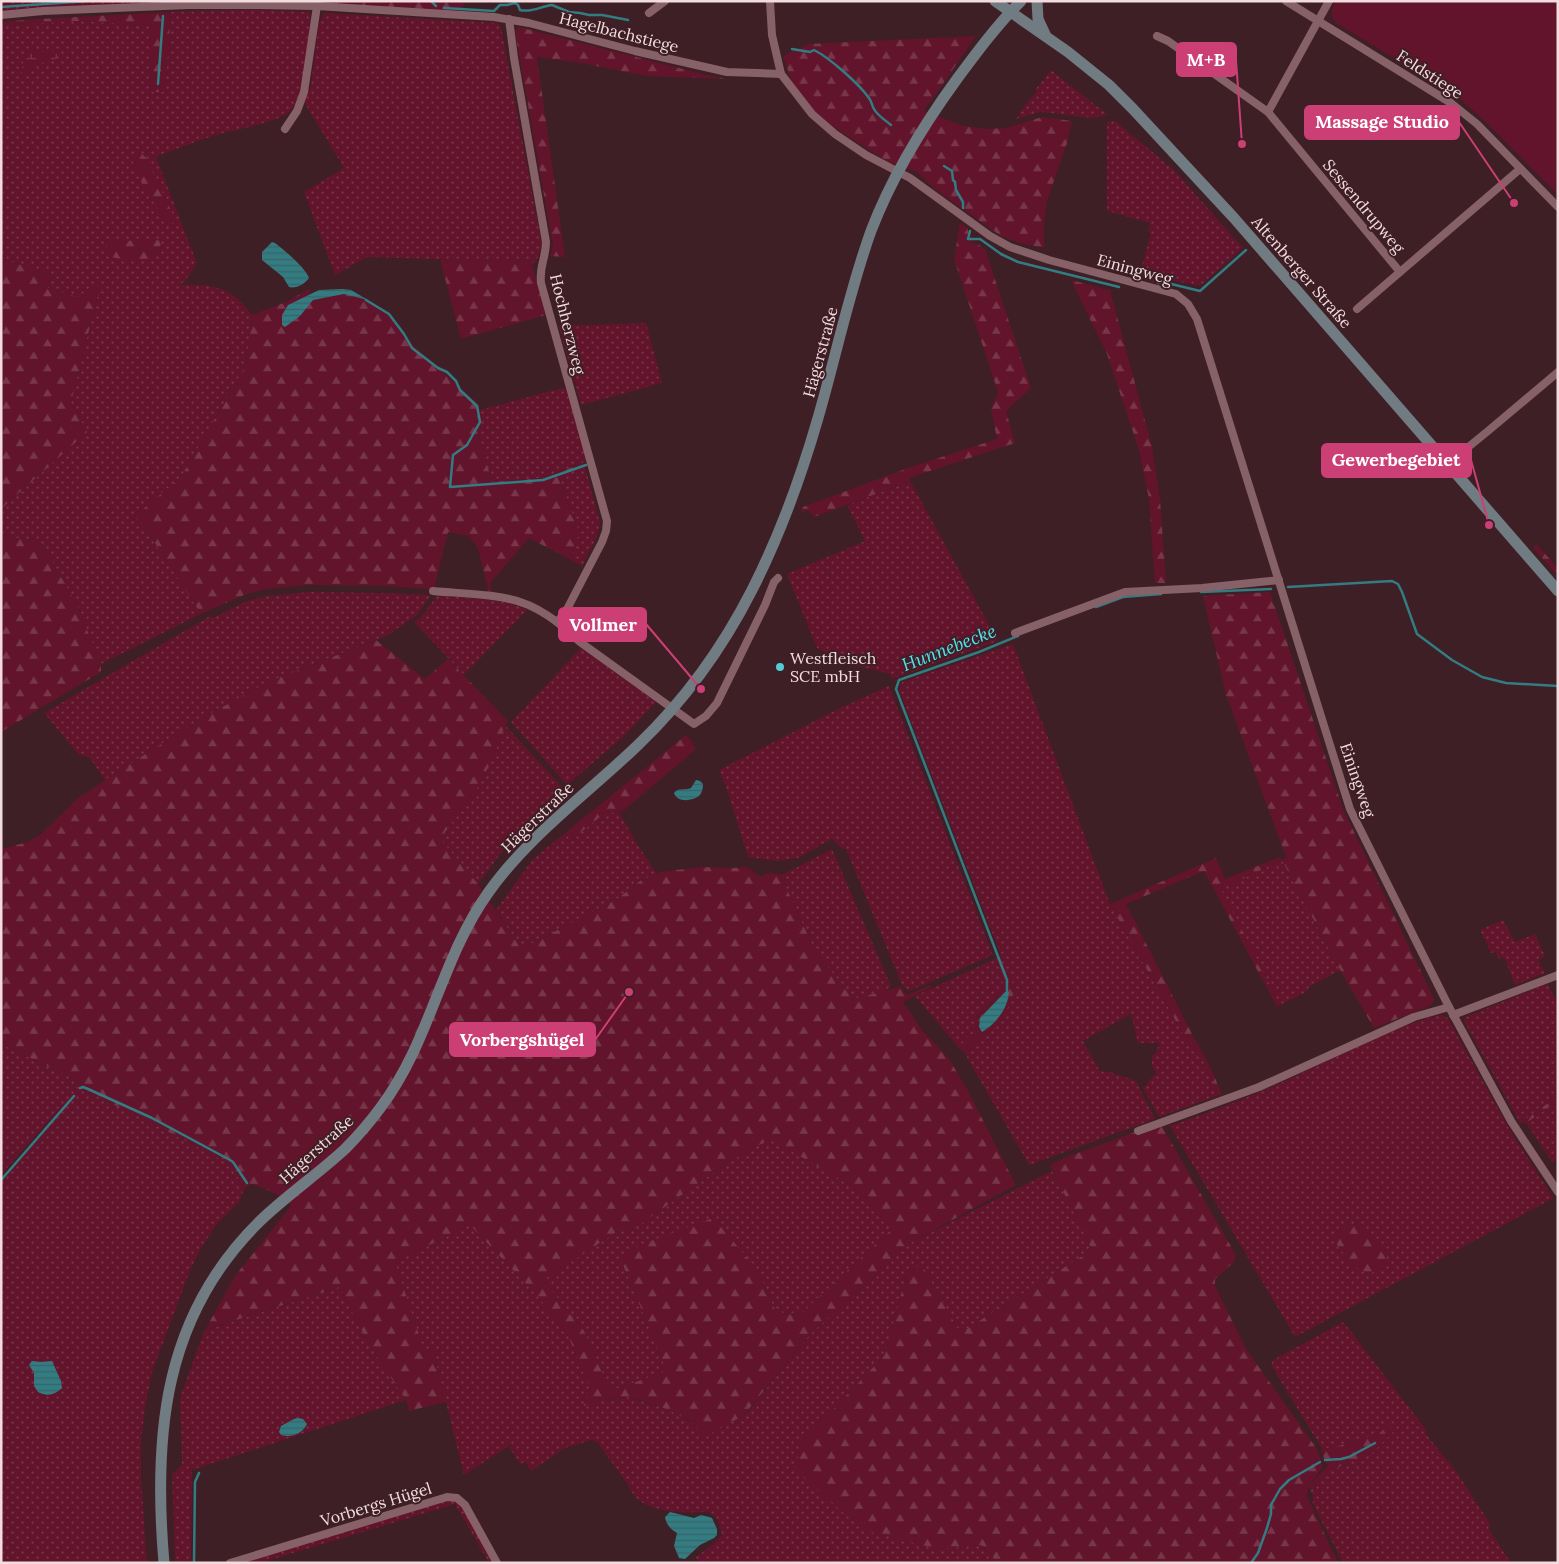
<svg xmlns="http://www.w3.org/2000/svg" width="1559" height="1564" font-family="Lora,serif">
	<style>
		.grass { fill: url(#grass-dots) }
		.forest { fill: url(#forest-firs); fill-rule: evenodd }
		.wetland { fill: url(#wetland-marsh) }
		.green { fill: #61142b }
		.water { fill: url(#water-rules) }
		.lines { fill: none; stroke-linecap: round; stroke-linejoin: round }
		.stream { stroke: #327c82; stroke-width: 2.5 }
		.minor { stroke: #866167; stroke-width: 8 }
		.secondary { stroke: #717b82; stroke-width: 11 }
		.poi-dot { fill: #52ccd5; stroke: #3e1f25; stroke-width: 2 }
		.labels { text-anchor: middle; stroke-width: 4; stroke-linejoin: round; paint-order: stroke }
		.street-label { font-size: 16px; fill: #f2dcdf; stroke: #3e1f25 }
		.poi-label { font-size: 16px; fill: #f2dcdf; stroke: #3e1f25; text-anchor: start }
		.water-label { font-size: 18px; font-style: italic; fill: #53e2ed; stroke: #3e1f25 }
		.leader { fill: none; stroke: #cc3f75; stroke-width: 2 }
		.callout-dot { fill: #cc3f75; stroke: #3e1f25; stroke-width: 2 }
		.callout { fill: #cc3f75; stroke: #cc3f75; stroke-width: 2 }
		.callout-label { font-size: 18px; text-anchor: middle; font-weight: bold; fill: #fff }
	</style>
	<defs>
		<pattern id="grass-dots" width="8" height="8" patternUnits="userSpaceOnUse" patternTransform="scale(1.25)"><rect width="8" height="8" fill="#61142b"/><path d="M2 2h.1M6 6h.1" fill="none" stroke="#783649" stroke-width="1.8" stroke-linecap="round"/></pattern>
		<pattern id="forest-firs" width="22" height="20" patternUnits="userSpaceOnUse" patternTransform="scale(1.25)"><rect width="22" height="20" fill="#61142b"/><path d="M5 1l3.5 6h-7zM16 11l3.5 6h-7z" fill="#783649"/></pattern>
		<pattern id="wetland-marsh" width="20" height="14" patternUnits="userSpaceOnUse" patternTransform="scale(1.25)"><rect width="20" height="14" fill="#61142b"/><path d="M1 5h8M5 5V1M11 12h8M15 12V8" fill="none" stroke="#783649"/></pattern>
		<pattern id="water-rules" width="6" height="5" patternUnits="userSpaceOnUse" patternTransform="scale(1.25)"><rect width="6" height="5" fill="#327c82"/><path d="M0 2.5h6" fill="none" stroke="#3c6266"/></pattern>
	</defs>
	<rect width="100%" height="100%" fill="#3e1f25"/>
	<!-- grass -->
	<g class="grass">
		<polygon points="1,1 203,1 1,13"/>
		<path d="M252,10L310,12C311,31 304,95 292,109C279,124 230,130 210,137C191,143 174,150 156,157L197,263L186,280L180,285C214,284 231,287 252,315L249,344L243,370L181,477L135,516L140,520L201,614L101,664L76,603L42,544L4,535L1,531V509L87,432L71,402L97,298L104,286L91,288L78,297L48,288L51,274L1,259V26L37,23L82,21L151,25L149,91L165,92L171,12Z"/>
		<polygon points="323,13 498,23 501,27 542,246 536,262 367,257 335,275 304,192 344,168 304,102 311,85 319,24"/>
		<polygon points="1051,70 1108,115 1092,118 1041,112 1016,119 1020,114 1019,113 1037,91 1035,90"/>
		<polygon points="1115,121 1174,170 1243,248 1200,286 1156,277 1154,282 1139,277 1151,233 1148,232 1150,223 1107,211 1107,122"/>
		<polygon points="646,323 662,383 581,405 559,326"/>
		<polygon points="562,388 567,390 587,461 542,478 492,482 476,426 478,421 476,411"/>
		<polygon points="585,467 600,522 597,536 582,566 571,560 579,532 559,476"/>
		<polygon points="910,481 998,641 892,679 890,674 851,664 817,648 787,574 865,541 847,505"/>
		<polygon points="310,592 385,593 431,595 417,615 388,635 276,679 253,690 194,723 105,780 89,757 79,755 44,713 210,616 213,618 247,601 267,596"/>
		<path d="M437,596C459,597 509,599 527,610L464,675L414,622L420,618Z"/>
		<polygon points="1013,644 1110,904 1187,1041 1191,1041 1206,1066 1219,1095 1159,1117 1143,1088 1156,1073 1152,1065 1152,1055 1156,1053 1159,1043 1138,1043 1131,1014 1083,1041 1100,1071 1110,1072 1136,1081 1155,1119 1029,1165 964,1052 1003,1018 1003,980 1002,991 976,1017 977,1025 959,1048 915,996 1001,956 899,690 902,682"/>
		<polygon points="581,648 656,702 624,736 567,785 511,722"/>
		<polygon points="889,686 993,955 909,991 902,985 846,849 841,848 832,839 798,858 777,861 748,857 726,787 719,770 840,708"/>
		<polygon points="505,725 563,788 528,820 513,837 478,884 440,839 480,784 494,755"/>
		<polygon points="619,812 637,844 657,874 640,881 616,900 521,949 496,910 532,860 565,833 571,840 605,813"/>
		<polygon points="832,849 891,986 885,991 853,999 815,951 780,874 784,874"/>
		<polygon points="1282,860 1340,970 1309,987 1306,992 1280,1005 1220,889"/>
		<polygon points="1503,920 1515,942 1535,934 1545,956 1538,960 1545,973 1515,985 1504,957 1499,959 1495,952 1491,953 1480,930"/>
		<polygon points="1547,984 1558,1003 1558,1096 1520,1123 1464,1021 1465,1017"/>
		<path d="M1440,1015L1447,1017L1511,1132L1552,1196V1199L1295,1337L1170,1126C1215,1110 1259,1094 1302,1073C1345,1053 1395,1026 1440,1015Z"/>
		<polygon points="1,1044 81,1082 78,1087 142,1118 226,1162 233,1168 244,1189 239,1202 216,1225 200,1250 191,1268 152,1372 145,1408 141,1441 141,1478 147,1563 1,1563 1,1182 68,1099 1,1175"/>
		<polygon points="1558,1101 1558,1159 1552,1162 1526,1123"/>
		<polygon points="770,1138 854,1187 892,1229 803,1312 785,1314 774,1308 757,1269 621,1260 667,1371 610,1391 584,1331 543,1280 615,1233 642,1223 727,1163"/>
		<path d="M1052,1171L1064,1191L1092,1250L960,1333L922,1266L907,1272L885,1355L799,1445L938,1549L981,1545L998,1563H699L695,1557C706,1550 715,1544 722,1534L716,1517L709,1512C682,1512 640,1516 628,1485L598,1443L592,1440L565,1448L531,1471L525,1462L520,1464L509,1447L512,1444L464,1475L433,1350L424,1351L395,1262L470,1225L535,1293L567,1333L590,1389L603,1400L628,1397L657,1406L678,1414L695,1425L745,1415L811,1333L912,1242Z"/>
		<polygon points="339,1287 371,1348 406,1400 192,1470 191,1563 175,1563 172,1474 182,1465 180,1398 204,1331"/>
		<path d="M1343,1322L1345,1325H1346L1427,1431L1425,1433L1456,1471L1491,1525L1488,1528L1511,1563H1343L1313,1504C1311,1485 1317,1483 1331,1474V1470L1350,1463L1391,1423L1379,1434L1338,1446L1322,1449L1271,1365L1273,1360Z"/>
		<polygon points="447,1500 456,1502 463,1508 493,1563 489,1563 455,1504 260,1563 237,1563"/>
	</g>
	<!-- forest -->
	<g class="forest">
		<polygon points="222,1 464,1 467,2 456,12"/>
		<polygon points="171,12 165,92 149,92 150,25 82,21 37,23 1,26 1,22 38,19"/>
		<polygon points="519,27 710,76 729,79 646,76 581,63 537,57 565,257 550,256 553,246 515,31"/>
		<polygon points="976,36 924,111 963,126 987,129 1006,128 1042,117 1072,121 1067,143 1047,201 1044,223 1044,248 1020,243 1001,236 935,189 917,172 887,161 813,114 794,89 783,56 808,44"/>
		<polygon points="142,154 146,158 176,221 168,226 133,167 133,158"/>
		<polygon points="960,223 967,228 973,243 978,244 985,249 1031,388 1006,411 1015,443 909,478 910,481 814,517 808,510 801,513 803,507 908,468 997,439 991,409 998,392 954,259"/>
		<path d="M162,240C156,268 129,259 108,257L106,241Z"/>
		<polygon points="1,259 51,274 48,288 77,297 91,288 105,285 97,298 71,402 87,432 1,509"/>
		<polygon points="440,259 536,262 532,265 546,315 461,339"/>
		<polygon points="1071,280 1110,290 1152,447 1160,500 1166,583 1155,583 1149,499 1139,450 1107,354"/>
		<polygon points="309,289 312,295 351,290 389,314 414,346 478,404 480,410 476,411 478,422 476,426 492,482 542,478 584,463 585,467 559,477 579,532 571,560 529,538 490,583 492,593 489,594 478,548 468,536 448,532 434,589 385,586 310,585 266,589 244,595 201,614 140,520 135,516 181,477 243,370 249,344 252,315 286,302"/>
		<polygon points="1,531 4,535 42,544 76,603 101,664 101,672 1,732"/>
		<polygon points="1537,545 1558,568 1558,576 1533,548"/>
		<polygon points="1270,592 1343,809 1434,999 1432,1005 1374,1028 1344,977 1282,860 1221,889 1280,1005 1277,1007 1204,871 1126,904 1194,1038 1209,1064 1222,1095 1219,1095 1206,1066 1191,1041 1187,1041 1110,904 1216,858 1225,879 1280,857 1282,860 1286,857 1226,695 1203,596"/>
		<path d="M376,640L425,679L448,659L508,721L505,725L494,755L480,784L440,839L478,884L521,949L616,900L640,881L660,872L701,867L732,868L747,867L761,877L767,873L780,874L815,951L853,999L900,987L907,995L930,985L931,987L903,1002L921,1029L949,1059L967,1089L1016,1185L912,1242L811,1333L744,1415L701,1439C699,1435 698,1428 695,1425C688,1416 638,1397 626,1397C612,1397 598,1402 584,1406L590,1389L567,1333L535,1293L470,1225L395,1262L424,1350H433L446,1402L409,1411L406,1400L371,1348L339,1287L205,1330L235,1276L291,1206C281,1195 265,1188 251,1184L244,1189L233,1168L226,1162L142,1118L77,1087L81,1082L1,1044V849L28,842L41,834L77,799L105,780L194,723L253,690L276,679ZM770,1139L854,1187L892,1229L803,1312L785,1314L774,1308L757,1269L713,1218L640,1245L621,1260L667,1371L610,1391L584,1331L543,1280L615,1233L642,1223L727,1163Z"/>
		<polygon points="686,735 692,741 693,746 696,749 623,811 605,813 571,840 565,833"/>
		<path d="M1006,970L1014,986L1013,995L1003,1019L964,1052L959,1048L977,1025L976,1018L1002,991L1003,980L1000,973ZM1009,992C1008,1010 995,1022 982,1032L979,1027L980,1018L1004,993Z"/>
		<polygon points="1558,1096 1558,1101 1526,1123 1520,1123"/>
		<polygon points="1160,1123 1236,1255 1234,1262 1215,1279 1215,1285 1218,1292 1246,1349 1317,1449 1323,1467 1309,1485 1328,1466 1323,1456 1322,1449 1338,1446 1379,1434 1391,1422 1397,1428 1371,1454 1331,1470 1331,1474 1315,1485 1312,1493 1308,1486 1307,1495 1311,1505 1338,1563 998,1563 981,1545 938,1549 863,1530 796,1471 799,1445 885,1355 907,1272 922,1265 960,1333 1092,1250 1050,1165 1069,1156"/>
		<polygon points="1361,1225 1388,1249 1385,1267 1369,1274 1351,1265 1334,1240 1342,1226"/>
	</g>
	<!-- wetland -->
	<path class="wetland" d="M29,51L53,52L57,54V58C46,66 37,58 28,73L23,74L22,73C23,64 22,58 29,51Z"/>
	<!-- green -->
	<path class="green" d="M1336,1H1558V195L1488,124L1461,100L1442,87L1336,23C1329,15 1331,10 1336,1Z"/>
	<!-- water -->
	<g class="water">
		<path d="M272,242L275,243C284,250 305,267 309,278C305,284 296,289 289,287L283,277L262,260V252Z"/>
		<polygon points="343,289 351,290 368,300 344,294 313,300 300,316 285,327 282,325 282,315 288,305 319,290"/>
		<path d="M696,780L700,781L703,784C703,788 702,793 699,796C692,801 677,803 674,793C678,787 685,791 691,788Z"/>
		<path d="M1007,990L1009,992C1008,1008 996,1024 982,1032L979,1027L980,1018Z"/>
		<path d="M32,1361L41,1362L52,1361L61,1381L62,1388C54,1395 48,1397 38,1392L34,1386V1373L29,1365Z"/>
		<path d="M298,1418L303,1419L307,1424C302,1434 291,1438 281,1435L279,1432L281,1426L294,1419Z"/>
		<path d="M670,1512L694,1518L701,1515L709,1517L712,1518L717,1529V1535L714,1538L700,1545L685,1559L679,1558L674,1546L677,1533C671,1530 666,1524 665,1517Z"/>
	</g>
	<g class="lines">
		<!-- stream -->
		<g class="stream">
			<polyline points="431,1 436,6"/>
			<polyline points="1,7 88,1"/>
			<path d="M444,8L494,11L500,5H507L515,3L518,5L520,10C532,13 541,6 552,5L569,12L580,13L589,15H602L628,20"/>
			<path d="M792,49L810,52L814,50C830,58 859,84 869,98C872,102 872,106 874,109C877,115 885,120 891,125"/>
			<polyline points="158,84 163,16"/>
			<polyline points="944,166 952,171 953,180 955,182 956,190 963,202 963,208"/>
			<polyline points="970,231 968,239 980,239 1001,254 1018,262 1119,287"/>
			<polyline points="1158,283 1163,282 1200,291 1246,250"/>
			<polyline points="366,300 389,314 404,334 412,348 438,368 447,372 456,381 460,390 477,406 480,422 467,445 453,455 450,487 543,480 586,465"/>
			<polyline points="1288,587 1392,581 1398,584 1402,592 1417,634 1452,660 1482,677 1506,683 1558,686"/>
			<polyline points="1201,592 1271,589"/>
			<polyline points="1096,607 1123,597 1161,594"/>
			<polyline points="1007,990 1007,980 896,689 899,680 979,652 1018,636"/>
			<polyline points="80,1088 83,1087 88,1089 152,1118 230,1160 233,1162 247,1183"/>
			<polyline points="1,1180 74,1096"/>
			<polyline points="1325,1460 1341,1459 1349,1457 1375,1443"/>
			<polyline points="194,1563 195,1482 199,1473"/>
			<polyline points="1251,1563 1258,1553 1267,1528 1271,1514 1271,1505 1280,1489 1289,1480 1320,1462"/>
		</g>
		<!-- minor -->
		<g class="minor">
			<polyline points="770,1 772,35 781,74 812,114 835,134 866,155 910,178 990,236 1010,247 1049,260 1176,294 1188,304 1197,319 1350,809 1449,1007 1511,1121 1558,1192"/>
			<polyline points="1286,1 1451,103 1477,124 1558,207"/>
			<polyline points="649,13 665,1"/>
			<polyline points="1,15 43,11 188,5 258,5 317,6 494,17 529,23 635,51 727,72 781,74"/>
			<path d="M509,19L514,58L546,242C546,258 539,266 541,283L607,521L606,531L602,542L565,613L557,622L580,642L694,724L706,716L717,703L765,605L774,582L778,578"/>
			<polyline points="1157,36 1168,41 1268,112 1329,1"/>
			<polyline points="1268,112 1400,272 1357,309"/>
			<polyline points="285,129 297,111 304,92 317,6"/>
			<polyline points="1400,272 1520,169"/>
			<polyline points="1448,465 1461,453 1488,431 1558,372"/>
			<path d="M433,591C462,594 495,593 523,603C536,607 546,614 557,622"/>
			<polyline points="1015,633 1125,592 1202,588 1279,580"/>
			<polyline points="1453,1015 1558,975"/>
			<polyline points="1138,1131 1259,1087 1414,1017 1449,1007"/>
			<polyline points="230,1563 447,1497 457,1498 465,1505 497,1563"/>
		</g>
		<!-- secondary -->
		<g class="secondary">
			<polyline points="995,1 1068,52 1109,85 1133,109 1234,218 1558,591"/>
			<polyline points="1037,1 1038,19 1045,34"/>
			<path d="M164,1563C153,1435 163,1316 260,1221C287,1195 318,1174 345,1149C358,1136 370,1122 381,1107C430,1042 441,959 488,893C529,835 587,794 638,745C685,700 723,647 752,590C780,535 801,477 818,418C836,356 849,292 871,231C892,176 922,127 957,79C977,52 997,25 1021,1"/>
		</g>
	</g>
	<!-- markers -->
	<circle class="poi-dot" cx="780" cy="667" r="5"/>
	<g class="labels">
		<!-- street labels -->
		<g class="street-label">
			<text transform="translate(619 32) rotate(14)" y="6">Hagelbachstiege</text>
			<text transform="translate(1430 74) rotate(33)" y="6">Feldstiege</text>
			<text transform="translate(1364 206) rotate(50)" y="6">Sessendrupweg</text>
			<text transform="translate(1135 269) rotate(15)" y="6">Einingweg</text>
			<text transform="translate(1302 272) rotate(49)" y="6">Altenberger Straße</text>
			<text transform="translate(568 324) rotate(76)" y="6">Hochherzweg</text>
			<text transform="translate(820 352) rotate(-75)" y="6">Hägerstraße</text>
			<text transform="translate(1358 780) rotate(71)" y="6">Einingweg</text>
			<text transform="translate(537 817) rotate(-44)" y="6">Hägerstraße</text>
			<text transform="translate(316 1149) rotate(-42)" y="6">Hägerstraße</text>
			<text transform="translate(376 1504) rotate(-17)" y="6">Vorbergs Hügel</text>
		</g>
		<!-- poi labels -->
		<g class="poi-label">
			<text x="790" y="664">Westfleisch<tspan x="790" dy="18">SCE mbH</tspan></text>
		</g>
		<!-- water labels -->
		<g class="water-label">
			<text transform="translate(949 648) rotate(-21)" y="6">Hunnebecke</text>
		</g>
	</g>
	<!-- callouts -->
	<path class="leader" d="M1242 144L1236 60M1514 203L1459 122M1489 525L1471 460M701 689L646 624M629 992L595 1040"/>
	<g class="callout-dot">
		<circle cx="1242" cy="144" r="5"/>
		<circle cx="1514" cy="203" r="5"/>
		<circle cx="1489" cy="525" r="5"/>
		<circle cx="701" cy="689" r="5"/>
		<circle cx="629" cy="992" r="5"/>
	</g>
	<g class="callout">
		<rect x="1177" y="43" width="59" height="33" rx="5"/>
		<rect x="1305" y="106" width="154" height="33" rx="5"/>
		<rect x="1322" y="444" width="149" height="33" rx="5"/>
		<rect x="559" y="608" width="87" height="33" rx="5"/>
		<rect x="450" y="1023" width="145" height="33" rx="5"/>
	</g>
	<g class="callout-label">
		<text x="1206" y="66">M+B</text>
		<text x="1382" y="128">Massage Studio</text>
		<text x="1396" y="466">Gewerbegebiet</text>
		<text x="603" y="631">Vollmer</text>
		<text x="522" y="1046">Vorbergshügel</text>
	</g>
	<!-- border -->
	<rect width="1559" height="1564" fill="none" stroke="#f2dcdf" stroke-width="5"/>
</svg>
